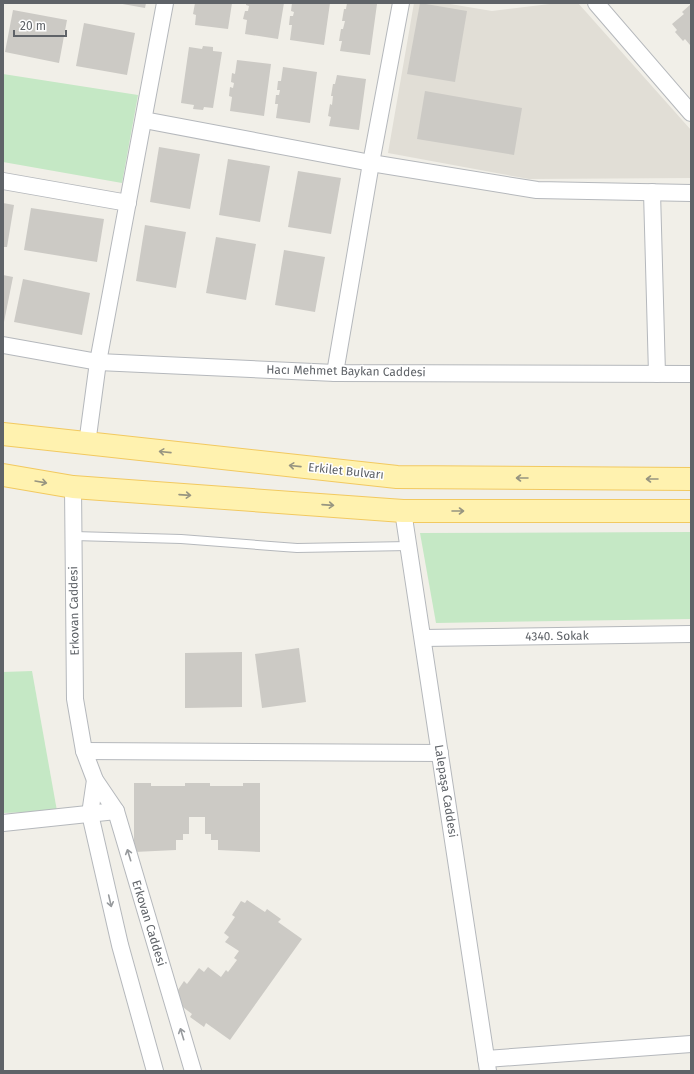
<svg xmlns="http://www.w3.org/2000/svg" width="694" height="1074" font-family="'Fira Sans',sans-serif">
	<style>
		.education { fill: #e1ded6 }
		.green { fill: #c5e8c5 }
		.building { fill: #cccac5 }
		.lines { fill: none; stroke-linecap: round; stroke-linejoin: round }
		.service-casing { stroke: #b5b8bc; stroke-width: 10 }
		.minor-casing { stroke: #b5b8bc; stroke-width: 18 }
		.primary-casing { stroke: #f2c960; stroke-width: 24 }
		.service { stroke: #fff; stroke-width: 8 }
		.minor { stroke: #fff; stroke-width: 16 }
		.primary { stroke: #fff2af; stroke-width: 22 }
		.oneway { stroke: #979581 }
		.oneway2 { stroke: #979a9d }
		.labels { text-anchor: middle; stroke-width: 3; stroke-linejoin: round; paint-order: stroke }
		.street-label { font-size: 12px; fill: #5f6368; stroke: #fff }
	</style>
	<rect width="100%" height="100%" fill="#f1efe8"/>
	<!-- education -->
	<polygon class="education" points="414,3 444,3 492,11 558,3 578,3 691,130 691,178 529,179 388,153"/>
	<!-- green -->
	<g class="green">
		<polygon points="3,74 138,95 122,183 3,162"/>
		<polygon points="691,532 691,619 436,623 420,533"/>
		<polygon points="32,671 57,811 3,813 3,672"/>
	</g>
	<!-- building -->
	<g class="building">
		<polygon points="117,3 146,3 145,8"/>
		<polygon points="195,3 232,3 228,29 195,25 196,15 193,14"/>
		<polygon points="246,3 284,3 278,39 245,34 247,20 243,19 245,11 248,11 249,6 246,5"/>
		<polygon points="292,3 330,3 324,45 290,40 292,25 289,25 290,16 293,16 294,12 291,11"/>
		<polygon points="347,3 377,4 370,55 340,51 342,41 339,41 341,29 343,29 345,21 342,21 344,9 346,9"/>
		<polygon points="420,3 467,11 455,82 407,74"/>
		<polygon points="691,4 691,44 690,45 685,39 683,41 675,32 677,30 672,24 684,14 682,12"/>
		<polygon points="13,10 67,20 59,63 5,52"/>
		<polygon points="84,23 135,33 127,75 76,66"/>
		<polygon points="203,46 213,47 213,51 222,52 213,108 204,107 203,110 193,109 194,105 181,103 189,47 202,49"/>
		<polygon points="237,60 271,64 264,116 230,111 232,97 229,96 230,87 233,88 234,83 231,82 232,73 235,74"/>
		<polygon points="283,67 317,72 310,123 276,118 278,104 275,104 276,95 279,95 280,90 277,90 278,81 281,81"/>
		<polygon points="337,75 366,79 359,130 329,126 331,117 328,116 330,104 332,105 333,96 331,96 333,84 335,84"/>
		<polygon points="425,91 522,108 514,155 417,139"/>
		<polygon points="159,147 200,154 190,209 150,202"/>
		<polygon points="228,159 270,166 260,222 219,215"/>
		<polygon points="298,171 341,178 331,234 288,227"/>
		<polygon points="3,203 14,205 7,247 3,247"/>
		<polygon points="31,208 104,219 97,262 24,250"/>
		<polygon points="145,225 186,232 176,288 136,281"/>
		<polygon points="216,237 256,244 246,300 206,293"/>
		<polygon points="284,250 325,257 315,312 275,305"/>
		<polygon points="3,275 13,277 4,322 3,322"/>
		<polygon points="23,279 90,293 82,335 14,322"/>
		<polygon points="299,648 306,702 262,708 255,654"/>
		<polygon points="242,652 242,707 185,708 185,653"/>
		<polygon points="134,783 151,783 151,786 185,786 185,783 210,783 210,786 243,786 243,783 260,783 260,852 218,850 218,840 211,840 211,834 205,834 205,817 189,817 189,834 183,834 183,840 176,840 176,850 134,852"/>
		<polygon points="247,900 265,912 267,909 281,919 278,922 302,939 230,1040 206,1023 204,1027 190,1017 192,1014 175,1001 174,996 184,981 187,984 199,968 204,972 208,967 221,977 226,970 228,972 237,960 234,958 239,951 225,942 229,937 224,933 235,917 232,915 241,901 245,903"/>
	</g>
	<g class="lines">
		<!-- service casing -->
		<g class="service-casing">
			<polyline id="service" points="74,536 181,539 297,548 409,546"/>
		</g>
		<!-- minor casing -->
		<g class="minor-casing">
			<g id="minor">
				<polyline points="596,3 691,113"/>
				<polyline points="144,120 371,163 537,190 691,193"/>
				<polyline points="3,181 128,203"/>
				<polyline points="652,192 657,374"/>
				<polyline points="3,345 98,362 335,373 691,374"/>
				<polyline points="335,373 371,163 401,3"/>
				<polyline points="87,444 98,362 165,3"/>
				<polyline points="73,487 75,699 84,751 95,780 116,811 193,1071"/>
				<polyline points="403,511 488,1071"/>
				<polyline points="423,638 691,634"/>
				<polyline points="84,751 440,753"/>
				<polyline points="95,780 90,814 120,945 155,1071"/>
				<polyline points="3,823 116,811"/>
				<polyline points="486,1059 691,1044"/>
			</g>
		</g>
		<!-- primary casing -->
		<g class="primary-casing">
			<g id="primary">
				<polyline points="3,434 397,477 691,479"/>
				<polyline points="3,475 73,487 403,511 691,511"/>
			</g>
		</g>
		<!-- service -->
		<use href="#service" class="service"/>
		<!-- minor -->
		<use href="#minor" class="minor"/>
		<!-- primary -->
		<use href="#primary" class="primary"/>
	</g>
	<!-- one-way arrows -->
	<defs><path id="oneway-shaft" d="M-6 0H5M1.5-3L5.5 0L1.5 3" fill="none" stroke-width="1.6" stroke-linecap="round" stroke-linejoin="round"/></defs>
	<g class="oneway">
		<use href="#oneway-shaft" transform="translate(165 452) rotate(-174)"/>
		<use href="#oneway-shaft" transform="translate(295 466) rotate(-174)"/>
		<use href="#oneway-shaft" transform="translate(522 478) rotate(-180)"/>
		<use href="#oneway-shaft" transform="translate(652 479) rotate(-180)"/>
		<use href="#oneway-shaft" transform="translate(41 482) rotate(10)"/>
		<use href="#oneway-shaft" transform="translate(185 495) rotate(4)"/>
		<use href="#oneway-shaft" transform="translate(328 505) rotate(4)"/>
		<use href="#oneway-shaft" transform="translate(458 511)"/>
	</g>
	<g class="oneway2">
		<use href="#oneway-shaft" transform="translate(129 855) rotate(-107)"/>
		<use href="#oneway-shaft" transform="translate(110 901) rotate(77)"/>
		<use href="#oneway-shaft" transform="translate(182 1034) rotate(-107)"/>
	</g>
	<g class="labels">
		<!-- street labels -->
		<g class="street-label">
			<text transform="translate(346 371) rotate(1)" y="4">Hacı Mehmet Baykan Caddesi</text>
			<text transform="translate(346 471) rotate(6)" y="4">Erkilet Bulvarı</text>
			<text transform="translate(74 611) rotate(-91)" y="4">Erkovan Caddesi</text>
			<text transform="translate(557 636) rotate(-1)" y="4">4340. Sokak</text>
			<text transform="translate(446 791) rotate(81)" y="4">Lalepaşa Caddesi</text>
			<text transform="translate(149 923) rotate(73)" y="4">Erkovan Caddesi</text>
		</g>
	</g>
	<!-- border -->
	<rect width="694" height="1074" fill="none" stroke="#5f6368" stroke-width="8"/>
	<!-- scale -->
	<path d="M14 30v6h52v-6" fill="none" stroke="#5f6368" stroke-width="2"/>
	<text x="20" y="30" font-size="12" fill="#5f6368" stroke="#ffffff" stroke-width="3" paint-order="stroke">20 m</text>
</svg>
